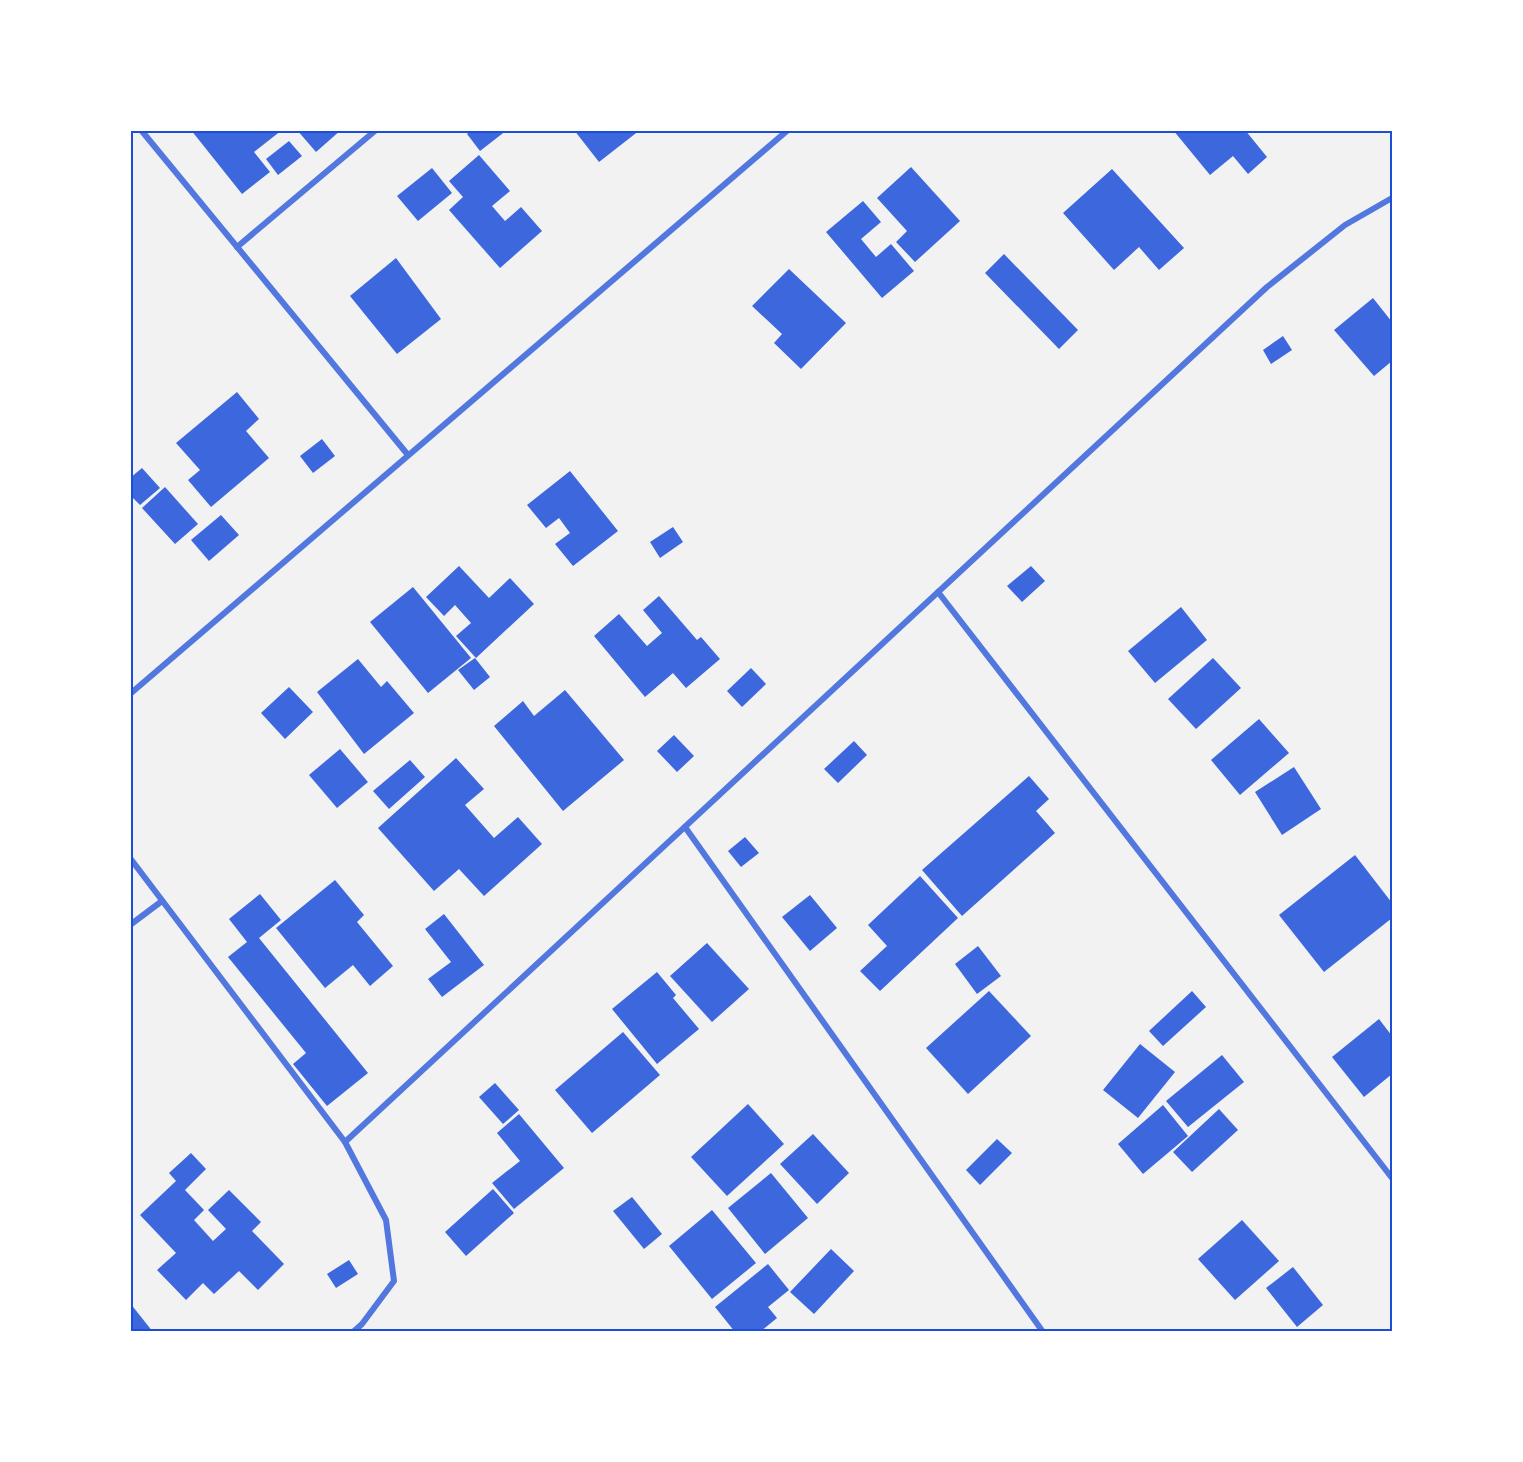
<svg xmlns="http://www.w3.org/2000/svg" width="1523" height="1462" font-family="Literata,serif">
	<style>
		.building { fill: #3d67dc }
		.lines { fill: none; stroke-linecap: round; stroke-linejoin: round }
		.minor { stroke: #5277de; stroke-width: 6 }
		.neatline { fill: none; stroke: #1d4ed8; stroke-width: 2 }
	</style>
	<rect width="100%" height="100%" fill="#f2f2f2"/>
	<!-- building -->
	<g class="building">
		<polygon points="191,130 282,130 254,152 270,172 242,194"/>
		<polygon points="297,130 341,130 316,152"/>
		<polygon points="471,130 507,130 480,151 467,134"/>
		<polygon points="574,130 640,130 599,162"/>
		<polygon points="1173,130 1245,130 1267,157 1248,174 1233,156 1210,175"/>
		<polygon points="289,141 302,156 278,175 266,159"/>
		<polygon points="479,155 510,191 492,206 505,221 521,207 542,231 500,268 449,210 463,197 449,181"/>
		<polygon points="911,167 960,221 915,262 896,242 907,231 877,198"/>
		<polygon points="432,168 452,193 418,221 397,196"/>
		<polygon points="1112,169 1184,248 1159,270 1139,247 1114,270 1063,213"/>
		<polygon points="863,201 881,222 861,239 876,257 891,244 914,271 882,298 826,232"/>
		<polygon points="1004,254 1078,330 1059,349 985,273"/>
		<polygon points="396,258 441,319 397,354 350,296"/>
		<polygon points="789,269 846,323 801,369 774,343 782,334 752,306"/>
		<polygon points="1373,298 1392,322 1392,361 1374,376 1334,330"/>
		<polygon points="1283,336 1292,350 1271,364 1263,350"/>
		<polygon points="237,392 259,419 246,431 269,458 211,507 188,480 200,470 176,443"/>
		<polygon points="322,439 335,456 313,473 300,456"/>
		<polygon points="142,468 160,488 140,505 130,495 130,478"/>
		<polygon points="570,471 618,531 573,566 555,544 570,533 559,518 546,528 527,505"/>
		<polygon points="165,487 198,524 175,544 142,508"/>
		<polygon points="221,515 239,535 209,561 191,540"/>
		<polygon points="673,527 683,542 660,558 650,542"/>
		<polygon points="459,566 489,598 510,578 534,604 476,658 456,636 471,623 455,605 444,616 426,597"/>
		<polygon points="1031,566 1045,581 1022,602 1007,586"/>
		<polygon points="413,587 471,658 428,693 370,622"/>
		<polygon points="659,596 697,640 701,637 720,659 686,688 673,673 645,697 594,636 619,614 647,646 662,633 643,610"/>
		<polygon points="1181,607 1207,640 1155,683 1128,651"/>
		<polygon points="475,658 490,677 474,690 458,670"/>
		<polygon points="1213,658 1241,688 1196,729 1168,699"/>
		<polygon points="358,659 381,687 387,681 414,713 364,754 317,692"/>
		<polygon points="751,668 766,684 742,707 727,691"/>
		<polygon points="289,687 313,712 285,739 261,713"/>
		<polygon points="565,690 624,760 563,811 494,726 523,701 534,716"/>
		<polygon points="1259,719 1289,753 1240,795 1211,760"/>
		<polygon points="674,735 694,756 677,772 657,751"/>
		<polygon points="854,741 867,755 838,783 824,769"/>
		<polygon points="340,749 368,782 337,808 309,775"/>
		<polygon points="456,758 484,789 465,805 494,838 518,817 542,844 484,896 459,869 434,891 378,828"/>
		<polygon points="410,760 425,777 389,809 373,791"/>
		<polygon points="1294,767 1321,809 1282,835 1255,792"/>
		<polygon points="1029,776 1049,799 1036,811 1055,833 962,916 922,870"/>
		<polygon points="745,837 759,853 741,867 728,851"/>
		<polygon points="1355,855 1392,903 1392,918 1324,972 1279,915"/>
		<polygon points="920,876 958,918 880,991 860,971 887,946 868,925"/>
		<polygon points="335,880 364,915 357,922 393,966 370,986 353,965 325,988 276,928"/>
		<polygon points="260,894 281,920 259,938 368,1073 327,1106 293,1064 306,1053 228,957 247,942 229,919"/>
		<polygon points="810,895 837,928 810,951 782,917"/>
		<polygon points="444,914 484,965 442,997 428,979 451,962 425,929"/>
		<polygon points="707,943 749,989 712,1022 670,976"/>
		<polygon points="978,946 1001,976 977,994 955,964"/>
		<polygon points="657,972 676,995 673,998 699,1029 657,1064 612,1009"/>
		<polygon points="989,991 1031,1036 968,1094 926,1048"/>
		<polygon points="1192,991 1206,1007 1163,1046 1149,1031"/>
		<polygon points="1379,1019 1392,1036 1392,1074 1364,1097 1332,1057"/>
		<polygon points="623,1032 660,1075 592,1133 555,1090"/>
		<polygon points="1140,1044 1175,1072 1138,1118 1103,1090"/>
		<polygon points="1222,1055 1244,1082 1188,1127 1166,1101"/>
		<polygon points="495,1083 519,1110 503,1124 479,1097"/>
		<polygon points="748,1104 784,1144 727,1196 691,1157"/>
		<polygon points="1163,1105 1188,1136 1143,1174 1118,1144"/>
		<polygon points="1219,1109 1238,1130 1192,1172 1173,1152"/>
		<polygon points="519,1114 564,1168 514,1209 492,1183 520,1161 497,1133"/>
		<polygon points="813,1134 849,1173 817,1204 780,1164"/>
		<polygon points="997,1139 1012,1153 980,1185 966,1170"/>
		<polygon points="191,1153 206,1169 185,1190 204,1210 194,1220 213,1241 226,1229 208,1210 229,1190 261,1222 252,1231 284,1264 258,1290 239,1271 214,1294 203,1283 186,1300 157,1270 176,1253 140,1215 176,1181 169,1173"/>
		<polygon points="771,1173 808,1218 765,1254 728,1208"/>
		<polygon points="493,1189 514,1213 466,1256 445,1232"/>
		<polygon points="632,1197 662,1234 644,1249 613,1211"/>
		<polygon points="712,1210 756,1263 712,1299 669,1246"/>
		<polygon points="1242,1220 1279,1261 1235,1300 1198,1259"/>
		<polygon points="831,1249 854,1271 814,1314 790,1292"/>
		<polygon points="349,1260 358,1274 336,1288 327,1274"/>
		<polygon points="768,1264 789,1290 768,1307 777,1318 760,1332 735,1332 715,1307"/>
		<polygon points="1293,1267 1323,1305 1297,1327 1266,1288"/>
		<polygon points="130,1303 153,1332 130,1332"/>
	</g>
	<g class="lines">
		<!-- minor -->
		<g class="minor">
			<polyline points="141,130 408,455"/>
			<polyline points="237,247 376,130"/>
			<polyline points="938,592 1392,1178"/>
			<polyline points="130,694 788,130"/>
			<polyline points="685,827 1043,1332"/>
			<polyline points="130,858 345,1142 386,1220 394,1281 362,1324 353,1332"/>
			<polyline points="130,925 162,901"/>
			<polyline points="345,1142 1267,287 1345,225 1392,198"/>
		</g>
	</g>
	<!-- border -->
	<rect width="1523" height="1462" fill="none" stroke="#ffffff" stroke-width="264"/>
	<rect x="132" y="132" width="1259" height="1198" class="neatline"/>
</svg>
